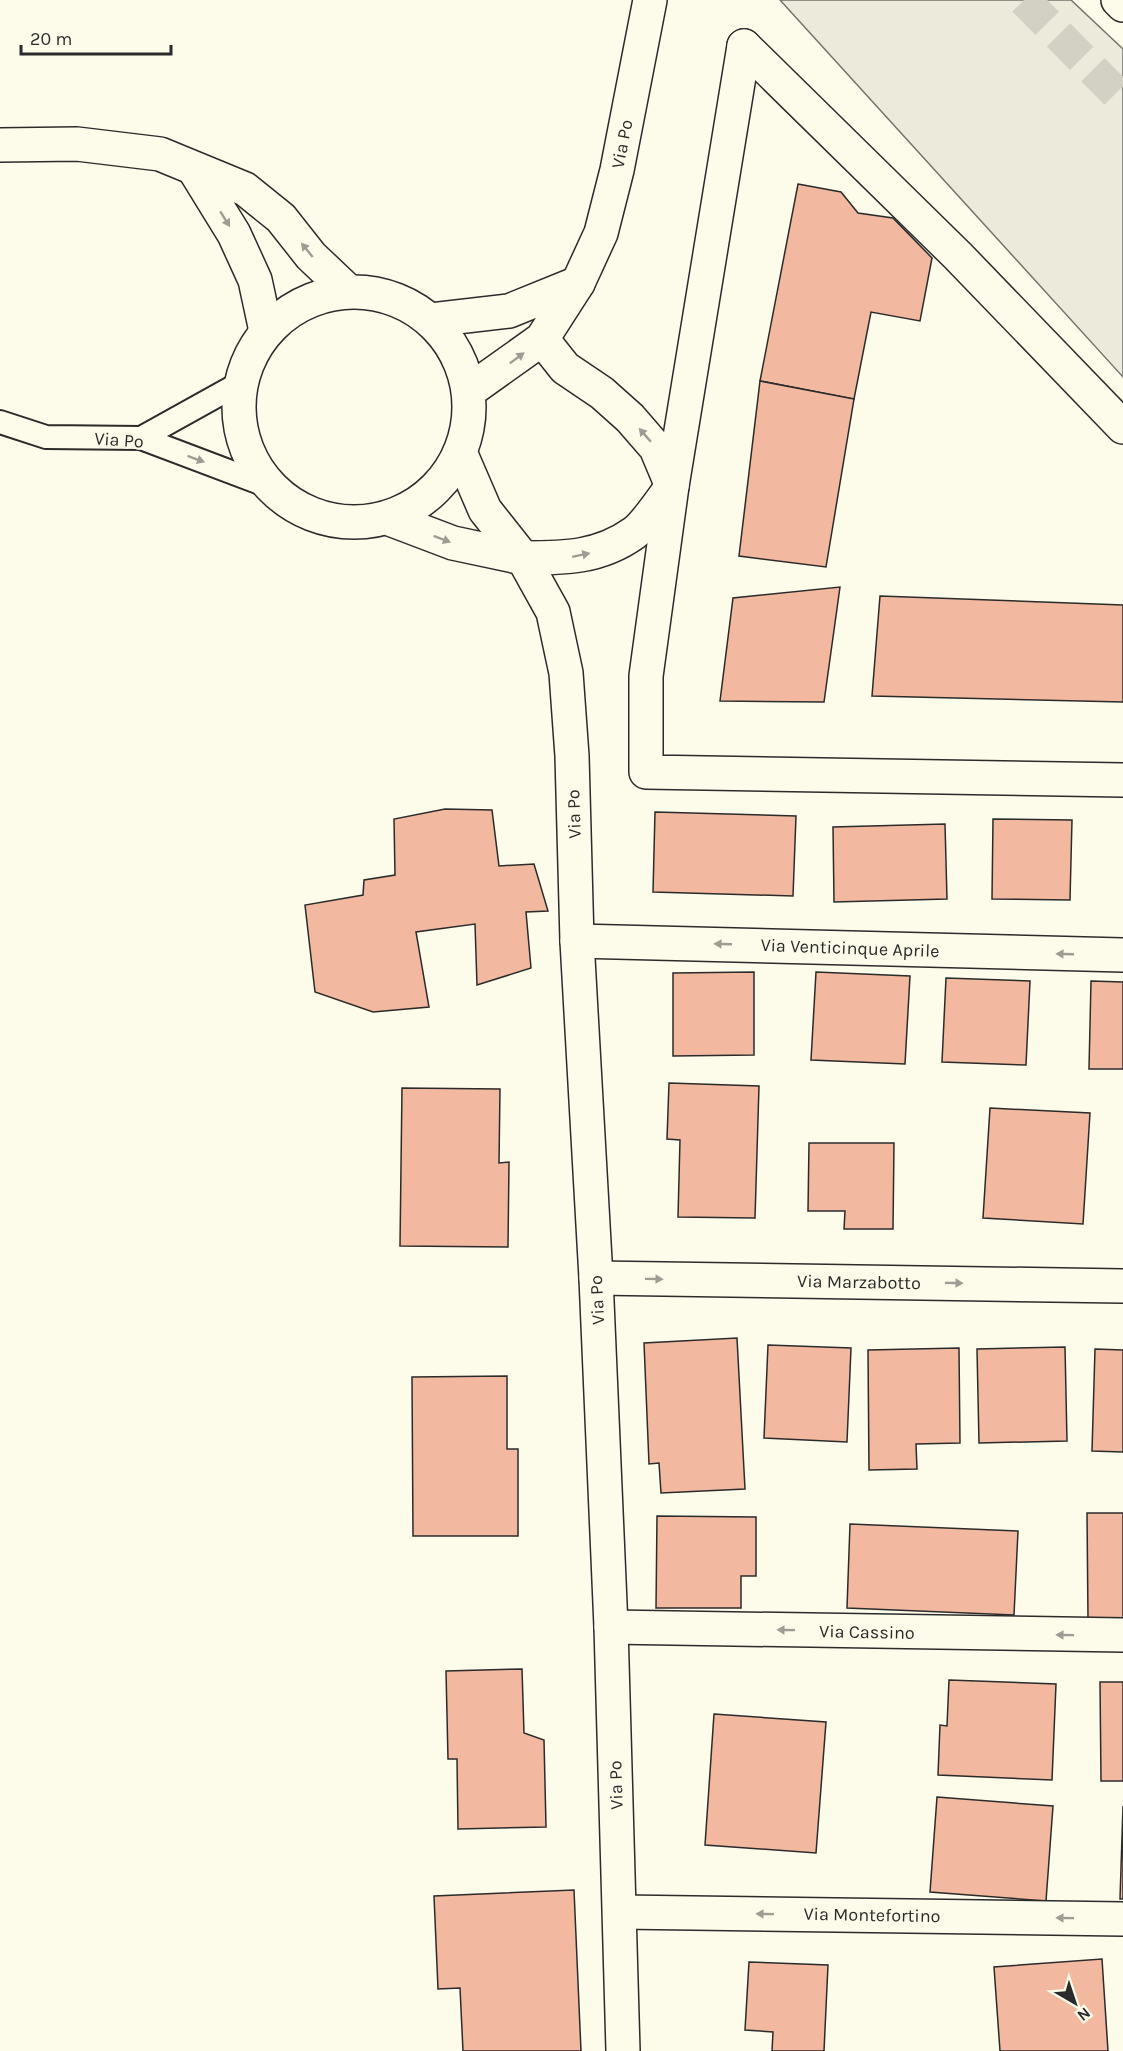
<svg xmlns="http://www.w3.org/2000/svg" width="1123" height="2051" font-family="Karla,sans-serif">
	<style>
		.green { fill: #ecebdb; stroke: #74746e; stroke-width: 1.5 }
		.building { fill: #f2b8a0; stroke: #2b2b2b; stroke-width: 1.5 }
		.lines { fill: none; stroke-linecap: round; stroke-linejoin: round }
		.primary-tunnel { stroke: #d3d1c4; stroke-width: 33; stroke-dasharray: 33 16; stroke-linecap: butt }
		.service-casing { stroke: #2b2b2b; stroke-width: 26 }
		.minor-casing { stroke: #2b2b2b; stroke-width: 36 }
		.tertiary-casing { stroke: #2b2b2b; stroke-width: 36 }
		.primary-casing { stroke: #2b2b2b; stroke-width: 36 }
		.motorway-casing { stroke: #2b2b2b; stroke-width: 36 }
		.service { stroke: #fdfbea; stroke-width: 22 }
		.minor { stroke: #fdfbea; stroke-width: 33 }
		.tertiary { stroke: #fdfbea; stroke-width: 33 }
		.primary { stroke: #fdfbea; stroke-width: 33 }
		.motorway { stroke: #fdfbea; stroke-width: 33 }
		.oneway { fill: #9e9d94 }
		.labels { text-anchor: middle; stroke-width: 4.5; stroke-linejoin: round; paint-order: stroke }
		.street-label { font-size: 18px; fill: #2b2b2b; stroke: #fdfbea }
	</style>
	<rect width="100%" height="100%" fill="#fdfbea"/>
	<!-- green -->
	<polygon class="green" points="780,0 1071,0 1123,49 1123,377"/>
	<!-- building -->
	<g class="building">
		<polygon points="798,184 841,192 858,213 893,218 932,258 920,321 871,312 854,399 760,381"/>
		<polygon points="760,381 854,399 826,567 739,556"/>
		<polygon points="840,587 824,702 720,701 733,598"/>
		<polygon points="880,596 1123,605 1123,702 872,696"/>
		<polygon points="445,809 492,810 499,866 534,864 548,911 526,912 531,968 477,985 475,924 416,932 429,1007 373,1012 315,992 305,905 363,895 364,880 395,875 394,819"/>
		<polygon points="655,812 796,816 793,896 653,892"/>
		<polygon points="993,819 1072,820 1070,900 992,899"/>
		<polygon points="945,824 947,899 834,902 833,827"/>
		<polygon points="754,972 754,1055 673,1056 673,973"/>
		<polygon points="816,972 910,976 905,1064 811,1060"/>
		<polygon points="946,978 1030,981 1026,1065 942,1062"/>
		<polygon points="1091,981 1123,982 1123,1069 1089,1069"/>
		<polygon points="669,1083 759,1086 755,1218 678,1217 680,1140 667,1139"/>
		<polygon points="402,1088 500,1089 499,1163 509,1162 508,1247 400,1246"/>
		<polygon points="990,1108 1090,1113 1083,1224 983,1218"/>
		<polygon points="809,1143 894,1143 893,1229 844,1229 845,1211 808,1211"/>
		<polygon points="737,1338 745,1489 661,1493 659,1463 649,1464 644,1343"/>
		<polygon points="768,1345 851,1348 847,1442 764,1438"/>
		<polygon points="1065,1347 1067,1441 979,1443 977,1349"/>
		<polygon points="959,1348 960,1443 916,1444 917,1469 869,1470 868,1350"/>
		<polygon points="1095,1349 1123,1350 1123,1452 1092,1451"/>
		<polygon points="507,1376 507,1449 518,1449 518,1536 413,1536 412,1377"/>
		<polygon points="1087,1513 1123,1513 1123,1618 1088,1618"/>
		<polygon points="657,1516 756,1517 756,1576 741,1576 741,1608 656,1608"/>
		<polygon points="850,1524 1018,1531 1014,1615 847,1608"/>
		<polygon points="522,1669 524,1733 544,1740 546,1827 458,1829 457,1759 448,1759 446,1671"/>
		<polygon points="949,1680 1056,1684 1052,1780 938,1775 940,1725 947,1726"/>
		<polygon points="1100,1682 1123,1682 1123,1781 1101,1781"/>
		<polygon points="714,1714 826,1722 816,1853 705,1845"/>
		<polygon points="937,1797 1053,1806 1046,1901 930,1892"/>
		<polygon points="1123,1806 1123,1899 1120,1899"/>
		<polygon points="574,1890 581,2051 463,2051 460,1988 438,1989 434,1896"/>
		<polygon points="1102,1959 1108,2051 1000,2051 994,1967"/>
		<polygon points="749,1962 828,1965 824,2051 772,2051 773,2032 745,2030"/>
	</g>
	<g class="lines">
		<!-- primary-tunnel -->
		<polyline class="primary-tunnel" points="1024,0 1123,100"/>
		<!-- service casing -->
		<g class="service-casing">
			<g id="service">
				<polyline points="0,422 46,437 141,438 268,486"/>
				<polyline points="141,438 240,383"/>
			</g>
		</g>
		<!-- minor casing -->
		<g class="minor-casing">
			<g id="minor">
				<polyline points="744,46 672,486 646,676 646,772 1123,780"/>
				<polyline points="744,46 958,256 1123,427"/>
				<path d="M523,558C564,558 599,558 634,533C645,525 663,499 672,486L656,448L630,418L602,393L565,368L542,339"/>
				<polyline points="577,941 1123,955"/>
				<polyline points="596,1278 1123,1286"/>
				<polyline points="611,1627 1123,1635"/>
				<polyline points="621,1912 1123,1919"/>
			</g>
		</g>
		<!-- tertiary casing -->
		<g class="tertiary-casing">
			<g id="tertiary">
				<circle cx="354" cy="407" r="115"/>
				<polyline points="431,320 509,311 578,283"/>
				<polyline points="469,391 542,339 578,283 601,233 617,170 650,0"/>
				<polyline points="460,452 485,510 523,558 553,612 566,673 572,756 577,941 596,1278 611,1627 623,2051"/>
				<polyline points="387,518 453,543 523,558"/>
			</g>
		</g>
		<!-- primary casing -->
		<g class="primary-casing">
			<g id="primary">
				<polyline points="0,145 77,144 160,154 245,189 281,218 311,256 348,291"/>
				<polyline points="194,169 234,234 255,280 266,331"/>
			</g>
		</g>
		<!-- motorway casing -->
		<g class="motorway-casing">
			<polyline id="motorway" points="1118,0 1123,5"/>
		</g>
		<!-- service -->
		<use href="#service" class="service"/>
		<!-- minor -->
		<use href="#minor" class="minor"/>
		<!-- tertiary -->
		<use href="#tertiary" class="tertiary"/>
		<!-- primary -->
		<use href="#primary" class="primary"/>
		<!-- motorway -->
		<use href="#motorway" class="motorway"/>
	</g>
	<!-- one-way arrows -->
	<defs><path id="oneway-solid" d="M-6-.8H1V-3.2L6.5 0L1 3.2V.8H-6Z" transform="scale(1.5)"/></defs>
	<g class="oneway">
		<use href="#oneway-solid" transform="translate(225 219) rotate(58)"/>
		<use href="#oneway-solid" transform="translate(307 250) rotate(-129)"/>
		<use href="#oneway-solid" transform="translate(517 358) rotate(-37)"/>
		<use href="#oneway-solid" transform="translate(645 435) rotate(-131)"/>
		<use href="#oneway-solid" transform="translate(196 459) rotate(20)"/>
		<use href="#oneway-solid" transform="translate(442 539) rotate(21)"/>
		<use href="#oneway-solid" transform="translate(581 555) rotate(-12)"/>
		<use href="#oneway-solid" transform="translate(723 944) rotate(-178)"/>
		<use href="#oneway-solid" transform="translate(1065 954) rotate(-178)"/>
		<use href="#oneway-solid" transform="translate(654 1279) rotate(1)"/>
		<use href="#oneway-solid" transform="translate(954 1283) rotate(1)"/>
		<use href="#oneway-solid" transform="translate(786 1630) rotate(-179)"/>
		<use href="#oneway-solid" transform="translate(1065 1635) rotate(-179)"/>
		<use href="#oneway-solid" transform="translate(765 1914) rotate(-179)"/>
		<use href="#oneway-solid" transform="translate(1065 1918) rotate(-179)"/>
	</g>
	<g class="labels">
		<!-- street labels -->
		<g class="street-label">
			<text transform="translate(622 144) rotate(-79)" y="6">Via Po</text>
			<text transform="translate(119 440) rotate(4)" y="6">Via Po</text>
			<text transform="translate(574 814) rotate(-92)" y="6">Via Po</text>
			<text transform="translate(850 948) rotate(2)" y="6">Via Venticinque Aprile</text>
			<text transform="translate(859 1282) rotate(1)" y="6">Via Marzabotto</text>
			<text transform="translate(597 1300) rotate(-93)" y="6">Via Po</text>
			<text transform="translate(867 1632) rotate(1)" y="6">Via Cassino</text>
			<text transform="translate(616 1785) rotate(-92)" y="6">Via Po</text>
			<text transform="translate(872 1915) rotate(1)" y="6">Via Montefortino</text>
		</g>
	</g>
	<!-- north arrow -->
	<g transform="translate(1075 2003) rotate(141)" stroke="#fdfbea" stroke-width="4.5" paint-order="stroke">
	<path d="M0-4.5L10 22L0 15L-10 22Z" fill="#2b2b2b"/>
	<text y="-9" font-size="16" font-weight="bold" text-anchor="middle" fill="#2b2b2b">N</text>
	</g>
	<!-- scale -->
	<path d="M21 45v9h150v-9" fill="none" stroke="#2b2b2b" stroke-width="3"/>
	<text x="30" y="45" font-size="18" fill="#2b2b2b" stroke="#fdfbea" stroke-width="4.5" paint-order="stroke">20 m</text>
</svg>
